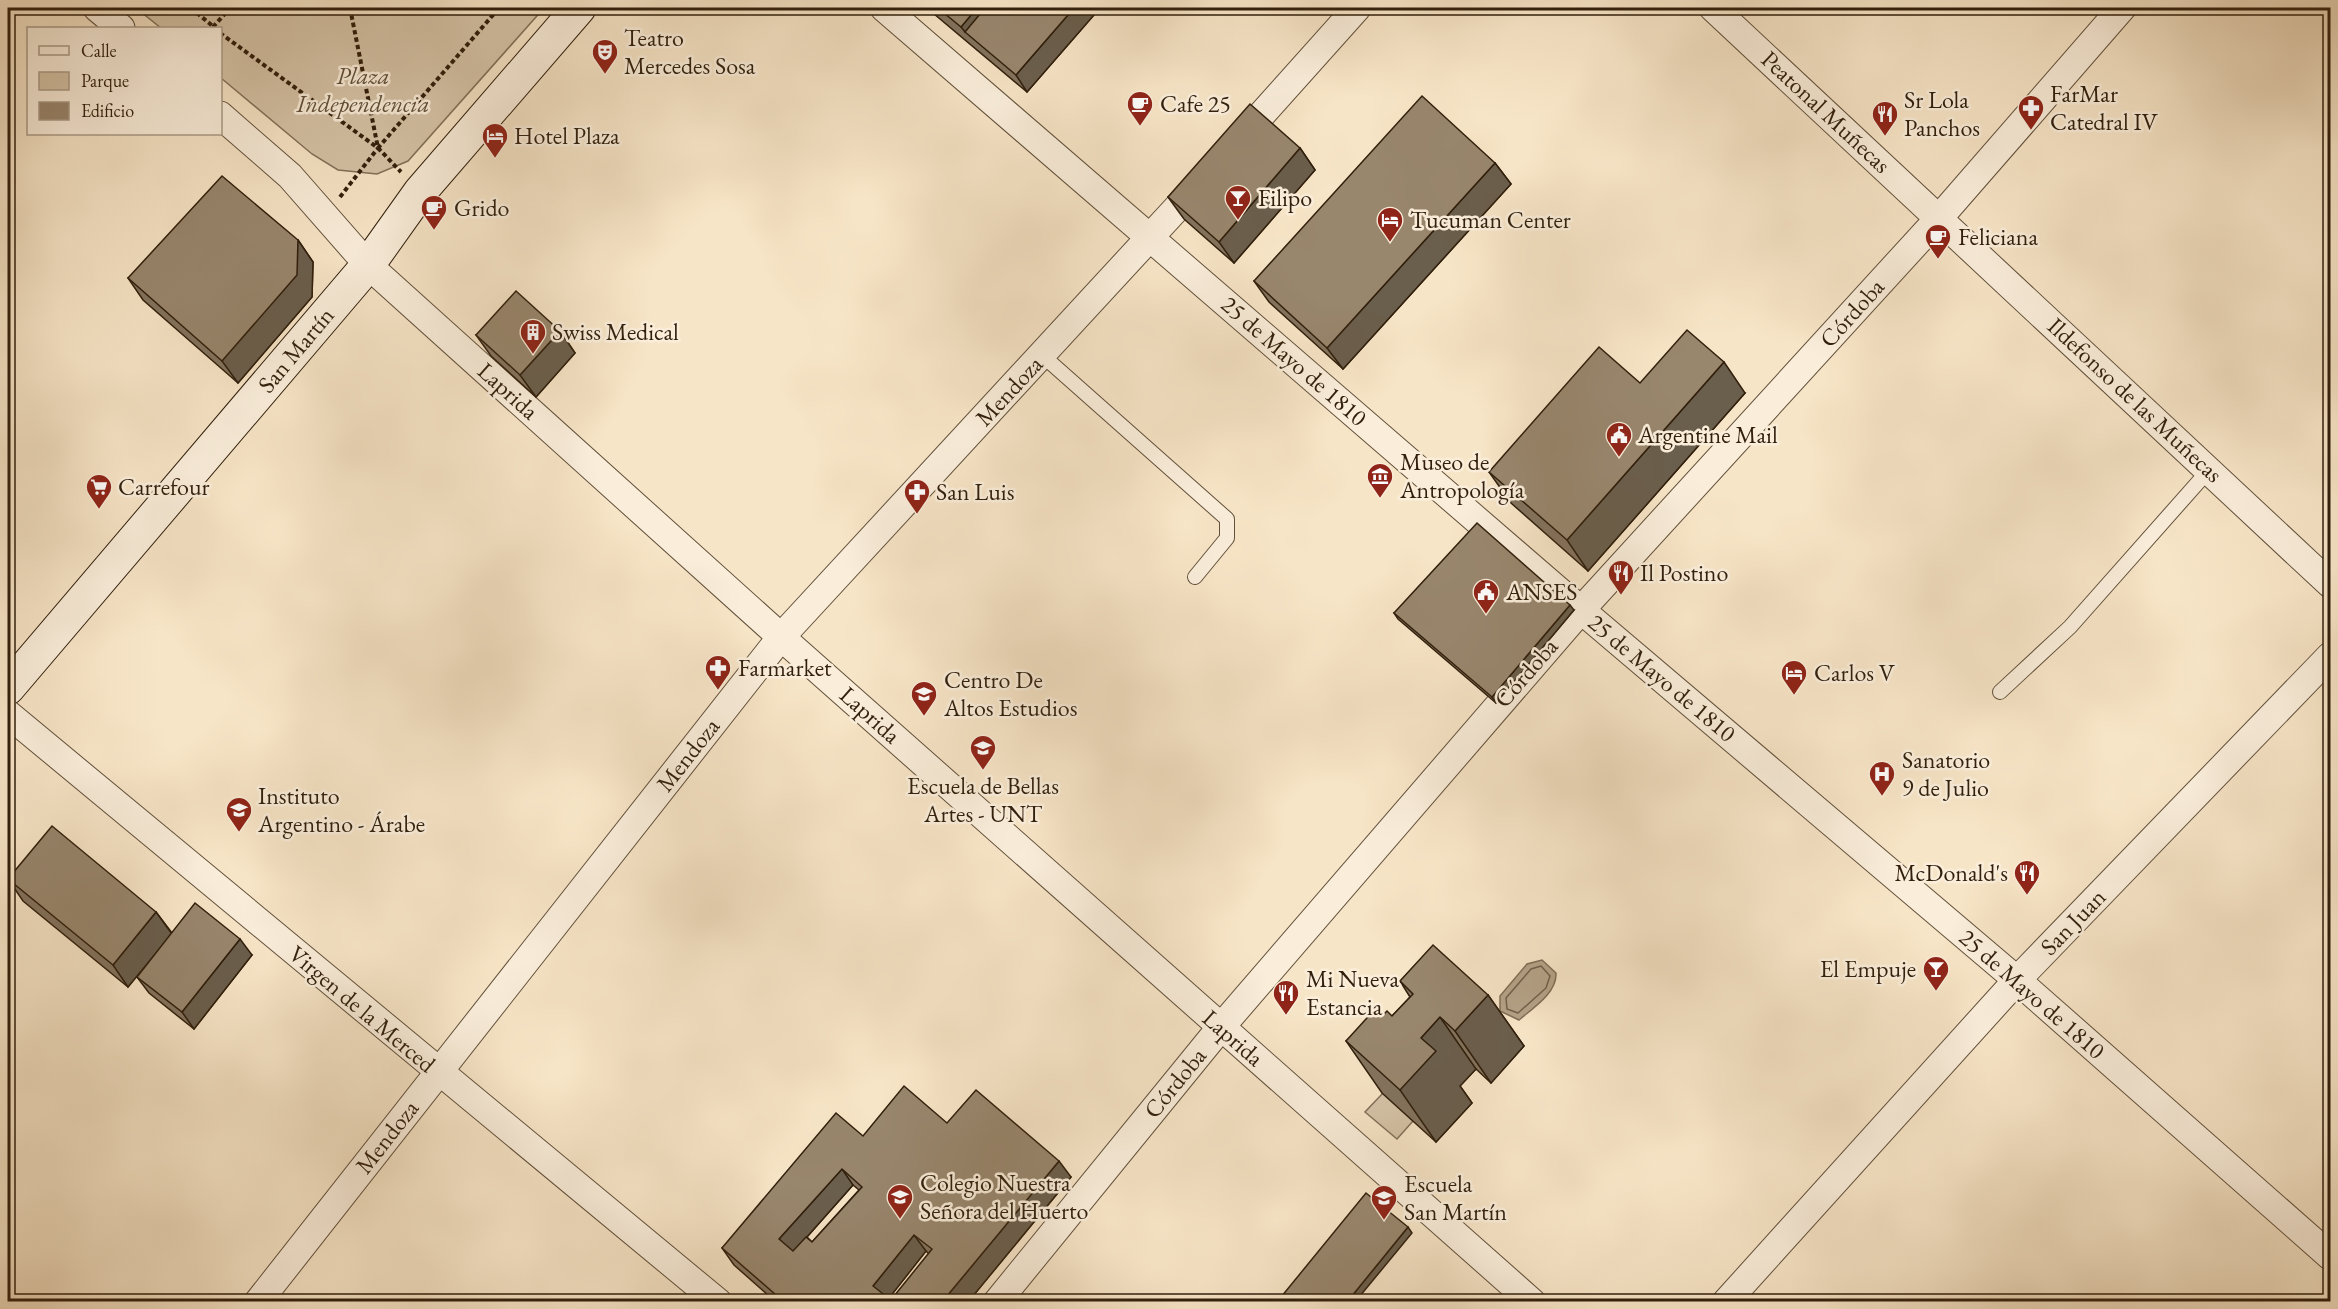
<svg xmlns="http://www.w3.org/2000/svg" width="2338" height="1309" font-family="'EB Garamond',serif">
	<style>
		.green { fill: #d5c3a7; stroke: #83715a; stroke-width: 1.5 }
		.water { fill: #b4a287; stroke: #806e56; stroke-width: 1.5 }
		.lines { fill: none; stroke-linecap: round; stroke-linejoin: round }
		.shore { stroke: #72604a; stroke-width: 1.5 }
		.lane-casing { stroke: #62503b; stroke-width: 16 }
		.street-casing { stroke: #62503b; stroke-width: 29 }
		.secondary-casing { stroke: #311f0c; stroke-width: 35 }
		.path { stroke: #311f0c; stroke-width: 4; stroke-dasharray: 4.5 3; stroke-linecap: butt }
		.lane { stroke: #faeedb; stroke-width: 14 }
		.street { stroke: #faeedb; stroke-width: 27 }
		.secondary { stroke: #faeedb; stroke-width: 33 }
		.wall { fill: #83735e; stroke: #311f0c; stroke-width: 1.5; fill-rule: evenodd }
		.shaded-wall { fill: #6a5e4c; stroke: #311f0c; stroke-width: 1.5 }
		.building { fill: #98866d; stroke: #311f0c; stroke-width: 1.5; fill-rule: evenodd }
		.labels { text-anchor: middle; stroke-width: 5; stroke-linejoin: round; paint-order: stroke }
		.poi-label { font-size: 24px; fill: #311f0c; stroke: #faeedb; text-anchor: start }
		.park-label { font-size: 24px; font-style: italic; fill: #62503a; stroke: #faeedb }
		.street-label { font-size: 24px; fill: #311f0c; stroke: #faeedb }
	</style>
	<rect width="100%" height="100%" fill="#f7e5c7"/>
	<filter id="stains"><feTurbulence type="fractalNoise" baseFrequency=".00333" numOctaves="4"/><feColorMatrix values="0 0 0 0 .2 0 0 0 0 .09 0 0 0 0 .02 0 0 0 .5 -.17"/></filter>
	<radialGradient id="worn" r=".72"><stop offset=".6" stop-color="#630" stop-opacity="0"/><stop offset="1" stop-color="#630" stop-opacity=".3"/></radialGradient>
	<!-- green -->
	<g class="green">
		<polygon points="136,8 544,8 408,161 377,174 338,170 312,154 221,78 220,28 161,28"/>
		<polygon points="1383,1093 1413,1121 1397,1139 1365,1112"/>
	</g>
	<!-- water -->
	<path class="water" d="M1542,960L1556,973C1557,993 1533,1008 1519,1020L1500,1011V996L1527,964Z"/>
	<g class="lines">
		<!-- shore -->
		<polygon class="shore" points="1541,966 1550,976 1546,988 1518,1013 1507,1009 1506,998 1531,969"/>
		<!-- lane casing -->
		<g class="lane-casing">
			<g id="lane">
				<polyline points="1042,355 1227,519 1227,538 1195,577"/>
				<polyline points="2000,692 2070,627 2209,470"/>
			</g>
		</g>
		<!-- street casing -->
		<g class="street-casing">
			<g id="street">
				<polyline points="97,8 121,28"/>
				<polyline points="884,8 1581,610 2017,980 2330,1256"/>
				<polyline points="1713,8 2330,584"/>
				<polyline points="220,115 290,176 368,265 781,637 1532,1302"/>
				<polyline points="1238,141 1357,8"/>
				<polyline points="8,714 718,1302"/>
				<polyline points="258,1302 781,637 1200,183"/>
				<polyline points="997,1302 1221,1027 1581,610 1940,217 2122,8"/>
				<polyline points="1726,1302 2017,980 2330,656"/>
			</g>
		</g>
		<!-- secondary casing -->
		<g class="secondary-casing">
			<polyline id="secondary" points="8,688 368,265 420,192 579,8"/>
		</g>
		<!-- path -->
		<g class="path">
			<polyline points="191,8 215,28"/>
			<polyline points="350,8 378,148 401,172"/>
			<polyline points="213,27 230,8"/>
			<polyline points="220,33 378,148 499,8"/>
			<polyline points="340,197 378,148"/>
		</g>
		<!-- lane -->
		<use href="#lane" class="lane"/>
		<!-- street -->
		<use href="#street" class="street"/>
		<!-- secondary -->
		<use href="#secondary" class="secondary"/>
	</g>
	<!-- wall -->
	<g class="wall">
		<polygon points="927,8 1100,8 1027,92"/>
		<polygon points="1300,148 1315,170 1234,263 1184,219 1168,197"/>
		<polygon points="1495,163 1511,184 1343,369 1269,302 1254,281"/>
		<polygon points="298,240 313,262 312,297 238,383 143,300 128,278"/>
		<polygon points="560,331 575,353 536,397 491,356 476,335"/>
		<polygon points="1640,383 1745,393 1588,571 1511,503 1489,472"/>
		<polygon points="1574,610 1496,703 1398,619 1394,613"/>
		<polygon points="8,879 156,912 172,933 252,955 194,1029 149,993 137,977 161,946 128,987 23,901"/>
		<polygon points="1400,981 1488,995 1524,1046 1491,1083 1476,1069 1460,1086 1472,1103 1436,1142 1382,1093 1346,1041 1383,1015 1392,1016 1410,997"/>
		<path d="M947,1123L1071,1177L968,1302H776L734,1265L722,1248L863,1136ZM853,1185L859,1190L812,1242L807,1237ZM926,1251L929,1254L891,1300L888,1299Z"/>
	</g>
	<!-- shaded-wall -->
	<g class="shaded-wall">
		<polygon points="977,8 1011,8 965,32 961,27"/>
		<polygon points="1074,8 1100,8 1027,92 1016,75"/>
		<polygon points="1300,148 1315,170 1234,263 1219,242"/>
		<polygon points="1495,163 1511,184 1343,369 1327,348"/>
		<polygon points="298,240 313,262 312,297 238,383 222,361"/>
		<polygon points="560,331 575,353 536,397 520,375"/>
		<polygon points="1724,362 1745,393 1588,571 1567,540"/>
		<polygon points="1570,605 1574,610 1496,703 1492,697"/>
		<polygon points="156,912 172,934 128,987 113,965"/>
		<polygon points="240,939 252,955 194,1029 182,1012"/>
		<polygon points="1488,995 1524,1046 1491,1083 1455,1031"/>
		<polygon points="1440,1017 1476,1069 1460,1086 1472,1103 1436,1142 1400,1090 1421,1038"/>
		<polygon points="1059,1161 1071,1177 968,1302 942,1302"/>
		<polygon points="842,1169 853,1185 790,1256 779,1239"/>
		<polygon points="1408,1227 1412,1233 1355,1302 1347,1302"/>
		<polygon points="914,1235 926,1251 886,1302 873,1286"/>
	</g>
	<!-- building -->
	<g class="building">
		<polygon points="938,8 977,8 961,27"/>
		<polygon points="985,8 1074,8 1016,75 965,32"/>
		<polygon points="1422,96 1495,163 1327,348 1254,281"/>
		<polygon points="1250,104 1300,148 1219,242 1168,197"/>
		<polygon points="222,176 298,240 297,275 222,361 128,278"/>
		<polygon points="516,291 560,331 520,375 476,335"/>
		<polygon points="1687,330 1724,362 1567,540 1489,472 1599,347 1640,383"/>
		<polygon points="1477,523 1570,605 1492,697 1394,613"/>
		<polygon points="52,826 156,912 113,965 8,879"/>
		<polygon points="195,903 240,939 182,1012 137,977"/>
		<polygon points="1433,945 1488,995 1455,1031 1440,1017 1421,1038 1436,1051 1400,1090 1346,1041 1376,1008 1383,1015 1387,1011 1392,1016 1413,994 1400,981"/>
		<path d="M904,1086L947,1123L976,1090L1059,1161L942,1302H784L722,1248L836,1113L863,1136ZM842,1169L862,1187L812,1242L806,1237L793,1251L779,1239ZM914,1235L932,1249L891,1300L873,1286Z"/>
		<polygon points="1366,1193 1408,1227 1347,1302 1277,1302"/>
	</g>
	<!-- icons -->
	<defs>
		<g id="theatre-pin" transform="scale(1.35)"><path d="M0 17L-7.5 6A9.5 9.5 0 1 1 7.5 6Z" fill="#8f2418" stroke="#faeedb"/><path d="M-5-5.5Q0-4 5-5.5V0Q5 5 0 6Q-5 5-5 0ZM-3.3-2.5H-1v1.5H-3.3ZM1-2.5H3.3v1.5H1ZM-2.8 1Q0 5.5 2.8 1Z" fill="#fff"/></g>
		<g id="cafe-pin" transform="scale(1.35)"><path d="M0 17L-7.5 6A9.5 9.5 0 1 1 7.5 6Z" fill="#8f2418" stroke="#faeedb"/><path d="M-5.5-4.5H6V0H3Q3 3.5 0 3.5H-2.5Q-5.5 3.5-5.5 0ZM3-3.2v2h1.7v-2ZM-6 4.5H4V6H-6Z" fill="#fff"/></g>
		<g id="pharmacy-pin" transform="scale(1.35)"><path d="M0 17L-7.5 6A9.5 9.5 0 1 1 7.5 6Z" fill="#8f2418" stroke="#faeedb"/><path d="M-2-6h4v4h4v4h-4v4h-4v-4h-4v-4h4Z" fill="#fff"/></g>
		<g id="restaurant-pin" transform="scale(1.35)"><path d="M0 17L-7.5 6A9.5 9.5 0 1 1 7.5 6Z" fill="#8f2418" stroke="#faeedb"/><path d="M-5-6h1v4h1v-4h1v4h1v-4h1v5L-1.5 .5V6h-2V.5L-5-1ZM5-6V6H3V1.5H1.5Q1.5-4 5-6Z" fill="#fff"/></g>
		<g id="hotel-pin" transform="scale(1.35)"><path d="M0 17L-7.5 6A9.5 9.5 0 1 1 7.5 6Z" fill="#8f2418" stroke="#faeedb"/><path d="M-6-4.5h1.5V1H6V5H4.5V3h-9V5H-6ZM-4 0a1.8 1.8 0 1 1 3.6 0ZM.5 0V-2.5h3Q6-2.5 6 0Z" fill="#fff"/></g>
		<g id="bar-pin" transform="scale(1.35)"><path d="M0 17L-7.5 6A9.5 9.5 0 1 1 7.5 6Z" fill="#8f2418" stroke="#faeedb"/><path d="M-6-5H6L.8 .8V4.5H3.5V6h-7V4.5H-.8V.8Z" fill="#fff"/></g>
		<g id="building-pin" transform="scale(1.35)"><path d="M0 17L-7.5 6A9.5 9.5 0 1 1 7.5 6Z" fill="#8f2418" stroke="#faeedb"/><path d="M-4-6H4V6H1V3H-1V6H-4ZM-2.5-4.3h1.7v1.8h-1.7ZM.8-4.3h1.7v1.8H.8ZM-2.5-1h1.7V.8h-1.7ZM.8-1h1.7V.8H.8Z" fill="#fff"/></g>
		<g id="civic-pin" transform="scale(1.35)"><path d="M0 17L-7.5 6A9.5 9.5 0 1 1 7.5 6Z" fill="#8f2418" stroke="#faeedb"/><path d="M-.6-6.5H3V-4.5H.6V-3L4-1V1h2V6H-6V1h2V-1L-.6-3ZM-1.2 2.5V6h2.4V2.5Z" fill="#fff"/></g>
		<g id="museum-pin" transform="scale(1.35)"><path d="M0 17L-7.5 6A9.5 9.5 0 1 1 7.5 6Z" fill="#8f2418" stroke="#faeedb"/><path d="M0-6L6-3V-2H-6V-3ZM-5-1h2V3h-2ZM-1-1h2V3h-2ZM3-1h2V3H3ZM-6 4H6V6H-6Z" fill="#fff"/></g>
		<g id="supermarket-pin" transform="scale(1.35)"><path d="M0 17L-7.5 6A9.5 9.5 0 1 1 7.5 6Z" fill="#8f2418" stroke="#faeedb"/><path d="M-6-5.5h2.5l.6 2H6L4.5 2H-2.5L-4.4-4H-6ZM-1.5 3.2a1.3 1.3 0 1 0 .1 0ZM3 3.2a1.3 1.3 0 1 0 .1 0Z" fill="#fff"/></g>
		<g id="university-pin" transform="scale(1.35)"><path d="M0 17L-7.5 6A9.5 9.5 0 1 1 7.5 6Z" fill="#8f2418" stroke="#faeedb"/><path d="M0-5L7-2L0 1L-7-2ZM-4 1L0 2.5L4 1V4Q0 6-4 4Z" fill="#fff"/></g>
		<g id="school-pin" transform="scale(1.35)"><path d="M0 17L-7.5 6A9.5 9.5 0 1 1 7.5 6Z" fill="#8f2418" stroke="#faeedb"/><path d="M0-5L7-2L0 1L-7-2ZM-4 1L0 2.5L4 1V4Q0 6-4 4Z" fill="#fff"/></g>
		<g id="hospital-pin" transform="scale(1.35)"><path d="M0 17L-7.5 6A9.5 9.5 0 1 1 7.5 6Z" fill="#8f2418" stroke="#faeedb"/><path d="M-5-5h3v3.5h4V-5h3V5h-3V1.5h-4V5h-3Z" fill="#fff"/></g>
	</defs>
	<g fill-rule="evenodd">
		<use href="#theatre-pin" x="605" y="52"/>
		<use href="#cafe-pin" x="1140" y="104"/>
		<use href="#pharmacy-pin" x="2031" y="108"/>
		<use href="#restaurant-pin" x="1885" y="114"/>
		<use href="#hotel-pin" x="495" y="136"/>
		<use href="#bar-pin" x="1238" y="198"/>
		<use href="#cafe-pin" x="434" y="208"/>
		<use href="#hotel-pin" x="1390" y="220"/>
		<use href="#cafe-pin" x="1938" y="237"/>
		<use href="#building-pin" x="533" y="332"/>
		<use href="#civic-pin" x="1619" y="435"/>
		<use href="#museum-pin" x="1380" y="476"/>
		<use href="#supermarket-pin" x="99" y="487"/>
		<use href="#pharmacy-pin" x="917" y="492"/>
		<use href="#restaurant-pin" x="1621" y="573"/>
		<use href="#civic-pin" x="1486" y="592"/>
		<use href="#pharmacy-pin" x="718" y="668"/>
		<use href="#hotel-pin" x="1794" y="673"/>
		<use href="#university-pin" x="924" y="694"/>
		<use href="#school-pin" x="983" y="748"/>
		<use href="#hospital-pin" x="1882" y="774"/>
		<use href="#school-pin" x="239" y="810"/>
		<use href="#restaurant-pin" x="2027" y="873"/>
		<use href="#bar-pin" x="1936" y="969"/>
		<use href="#restaurant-pin" x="1286" y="993"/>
		<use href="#school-pin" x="900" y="1197"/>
		<use href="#school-pin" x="1384" y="1198"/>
	</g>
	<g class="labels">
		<!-- poi labels -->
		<g class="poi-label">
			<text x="624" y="46">Teatro<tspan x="624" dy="28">Mercedes Sosa</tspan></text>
			<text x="2050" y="102">FarMar<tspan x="2050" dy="28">Catedral IV</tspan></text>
			<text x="1904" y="108">Sr Lola<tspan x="1904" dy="28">Panchos</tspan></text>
			<text x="1160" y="112">Cafe 25</text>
			<text x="514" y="144">Hotel Plaza</text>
			<text x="1258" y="206">Filipo</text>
			<text x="454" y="216">Grido</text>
			<text x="1410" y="228">Tucuman Center</text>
			<text x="1958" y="245">Feliciana</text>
			<text x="552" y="340">Swiss Medical</text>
			<text x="1638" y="443">Argentine Mail</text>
			<text x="1400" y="470">Museo de<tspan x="1400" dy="28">Antropología</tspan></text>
			<text x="118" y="495">Carrefour</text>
			<text x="936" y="500">San Luis</text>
			<text x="1640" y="581">Il Postino</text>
			<text x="1506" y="600">ANSES</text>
			<text x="738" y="676">Farmarket</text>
			<text x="1814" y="681">Carlos V</text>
			<text x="944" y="688">Centro De<tspan x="944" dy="28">Altos Estudios</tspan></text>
			<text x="1902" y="768">Sanatorio<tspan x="1902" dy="28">9 de Julio</tspan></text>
			<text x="983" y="794" text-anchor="middle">Escuela de Bellas<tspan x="983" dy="28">Artes - UNT</tspan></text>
			<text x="258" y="804">Instituto<tspan x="258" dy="28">Argentino - Árabe</tspan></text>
			<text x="2008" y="881" text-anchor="end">McDonald's</text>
			<text x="1916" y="977" text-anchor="end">El Empuje</text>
			<text x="1306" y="987">Mi Nueva<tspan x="1306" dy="28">Estancia</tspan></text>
			<text x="920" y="1191">Colegio Nuestra<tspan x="920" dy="28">Señora del Huerto</tspan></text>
			<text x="1404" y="1192">Escuela<tspan x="1404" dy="28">San Martín</tspan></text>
		</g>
		<!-- park labels -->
		<g class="park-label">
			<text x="363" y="84">Plaza<tspan x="363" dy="28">Independencia</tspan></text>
		</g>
		<!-- street labels -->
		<g class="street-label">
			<text transform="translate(1826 112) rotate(43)" y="8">Peatonal Muñecas</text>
			<text transform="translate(1852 313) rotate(-48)" y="8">Córdoba</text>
			<text transform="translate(296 350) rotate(-50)" y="8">San Martín</text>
			<text transform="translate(1294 361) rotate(41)" y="8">25 de Mayo de 1810</text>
			<text transform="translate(508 391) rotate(42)" y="8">Laprida</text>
			<text transform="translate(1009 391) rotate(-47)" y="8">Mendoza</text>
			<text transform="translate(2135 400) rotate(43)" y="8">Ildefonso de las Muñecas</text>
			<text transform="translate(1526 673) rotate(-49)" y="8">Córdoba</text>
			<text transform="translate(1662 678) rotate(40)" y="8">25 de Mayo de 1810</text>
			<text transform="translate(870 715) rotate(42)" y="8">Laprida</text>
			<text transform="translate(688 755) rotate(-52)" y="8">Mendoza</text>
			<text transform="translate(2073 922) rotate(-46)" y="8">San Juan</text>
			<text transform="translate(2032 994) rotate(41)" y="8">25 de Mayo de 1810</text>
			<text transform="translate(362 1009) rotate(40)" y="8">Virgen de la Merced</text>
			<text transform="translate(1233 1038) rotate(41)" y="8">Laprida</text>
			<text transform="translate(1175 1083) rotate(-51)" y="8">Córdoba</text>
			<text transform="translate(387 1137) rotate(-52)" y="8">Mendoza</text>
		</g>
	</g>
	<!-- margin -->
	<rect width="2338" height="1309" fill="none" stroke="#f7e5c7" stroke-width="30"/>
	<rect x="9" y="9" width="2320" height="1291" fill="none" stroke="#311f0c" stroke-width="3"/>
	<rect x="15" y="15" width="2308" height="1279" fill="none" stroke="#311f0c" stroke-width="1.5"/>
	<!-- legend -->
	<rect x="27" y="27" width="195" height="108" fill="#faeedb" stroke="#aa9b88" stroke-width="1.5"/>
	<rect x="39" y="46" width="30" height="9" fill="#faeedb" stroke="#aa9b88" stroke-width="1.5"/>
	<text x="81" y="57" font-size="18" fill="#311f0c">Calle</text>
	<rect x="39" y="72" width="30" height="18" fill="#d5c3a7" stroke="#aa9b88" stroke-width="1.5"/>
	<text x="81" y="87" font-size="18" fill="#311f0c">Parque</text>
	<rect x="39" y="102" width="30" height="18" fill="#98866d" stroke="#aa9b88" stroke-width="1.5"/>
	<text x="81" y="117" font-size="18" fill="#311f0c">Edificio</text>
	<rect width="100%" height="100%" filter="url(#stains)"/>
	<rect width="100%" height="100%" fill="url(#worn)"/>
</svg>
